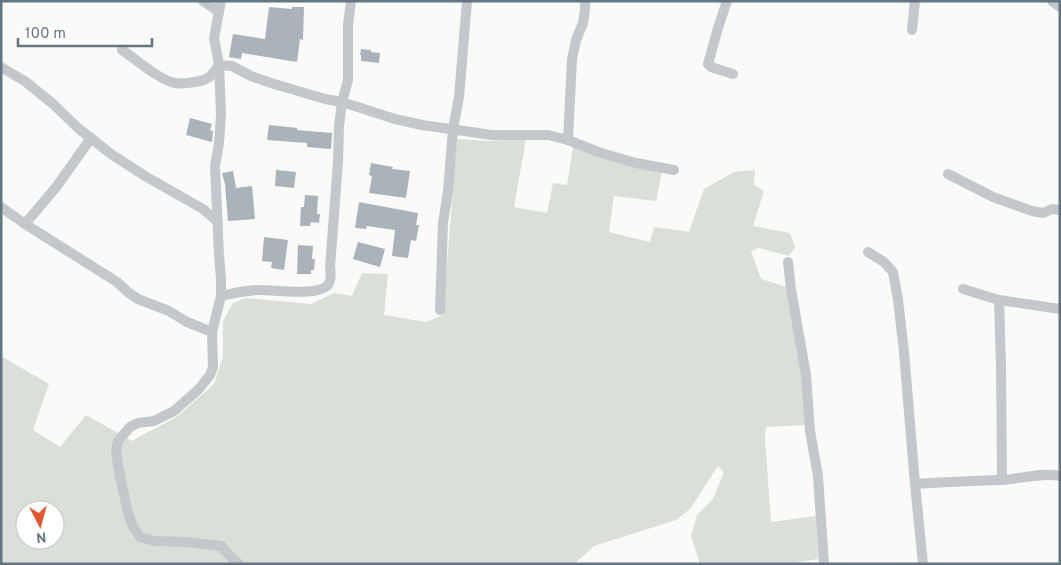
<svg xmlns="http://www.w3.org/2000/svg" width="1061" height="565" font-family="Overpass,sans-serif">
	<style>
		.green { fill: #dadfd7; fill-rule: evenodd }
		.building { fill: #aab3b9 }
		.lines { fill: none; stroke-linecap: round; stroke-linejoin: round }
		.minor { stroke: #c3c8cc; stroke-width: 10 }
	</style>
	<rect width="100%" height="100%" fill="#fafaf8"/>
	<!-- green -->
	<path class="green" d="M457,139L489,141L526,139L514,207L547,213L553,183L567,185L573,147L662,172L656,201L614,196L609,232L650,242L654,227L689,232L704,189L734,172L755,170L754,185L764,191L753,226L790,233L795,247L789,256L759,248L751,251L761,279L787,287L800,358L805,425L766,427L765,438L771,522L816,516L818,559L786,564H700L691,536L697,515L713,499L724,472L718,466L690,509L676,520L594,546L574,564H1V356L49,384L33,430L60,447L86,415L132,441L178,416L214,384L223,357V321L233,303L246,298L311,304L334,293L352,296L362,273L388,274L384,315L426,322L443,315ZM25,510H55V540H25Z"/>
	<!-- building -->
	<g class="building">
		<polygon points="269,7 292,9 292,7 304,7 303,40 300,39 297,62 242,53 241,59 229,57 233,34 265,39"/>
		<polygon points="361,49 371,50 371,52 380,53 379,63 361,61 361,55 360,55"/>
		<polygon points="190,118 212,124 210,130 213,131 212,142 186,135"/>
		<polygon points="269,125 297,128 297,130 332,133 331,149 307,147 307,143 267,140"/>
		<polygon points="371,163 393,167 392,169 410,171 406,198 369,193 372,176 369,175"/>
		<polygon points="276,170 296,172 294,188 275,186"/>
		<polygon points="233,171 236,188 252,186 255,219 228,221 225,184 222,173"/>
		<polygon points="305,195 318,196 317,214 320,214 319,223 311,222 310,226 300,226 301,207 304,207"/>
		<polygon points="359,202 418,213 416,225 419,225 416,241 411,240 408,258 392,256 395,230 367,226 366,229 355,228"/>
		<polygon points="264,237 288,240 284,270 271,268 272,262 262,261"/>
		<polygon points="358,242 385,249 380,267 353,259"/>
		<polygon points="298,245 313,246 312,259 315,259 314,270 311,270 311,274 297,274"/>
	</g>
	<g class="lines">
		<!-- minor -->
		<g class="minor">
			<polyline points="203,1 219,12"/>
			<polyline points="221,1 214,38 219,65 221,114 219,143 215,166 219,255 221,279 221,296 212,332 213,367 210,375 199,389 174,411 154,421 138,423 130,427 118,441 116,452 120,476 128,513 133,527 140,537 154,541 185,542 221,546 232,558 239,564"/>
			<polyline points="727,1 718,28 708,64 711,67 733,74"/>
			<polyline points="1052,1 1060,7"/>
			<polyline points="912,30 915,1"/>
			<path d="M122,50C136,59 159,80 175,83C181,84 189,83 195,82C208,80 211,77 219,65L232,66L251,76L271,83L325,99L342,102L395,119L422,125L492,135H548L568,140L601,153L636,163L674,170"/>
			<polyline points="1,67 26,82 53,104 78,128 111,154 145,176 203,209 218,222"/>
			<polyline points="568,140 572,59 576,40 583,23 585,10 585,1"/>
			<polyline points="948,174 993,197 1032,211 1043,213 1052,209 1060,210"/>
			<polyline points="1,207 25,224 117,282 129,293 138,299 169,311 187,322 212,332"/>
			<polyline points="25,224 57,186 91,138"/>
			<path d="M868,252L884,262L893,272L898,300L904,352L915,484C944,482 973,481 1001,480C1019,479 1043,472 1060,476"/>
			<polyline points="788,262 791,289 806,375 810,431 818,476 824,564"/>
			<polyline points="963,289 999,300 1001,366 1002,480"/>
			<path d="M221,296C234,293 247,290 260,290C276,290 315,296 327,286C332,281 331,273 330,267L338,162L339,126L342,102L348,80V25L351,1"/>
			<polyline points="999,300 1060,309"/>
			<polyline points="440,310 443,223 448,191 453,129 459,97 467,1"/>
			<polyline points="915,484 923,564"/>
		</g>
	</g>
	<!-- border -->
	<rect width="1061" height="565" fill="none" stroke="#657683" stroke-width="5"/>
	<!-- north arrow -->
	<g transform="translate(40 525) rotate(174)"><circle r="24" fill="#ffffff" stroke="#c1c8cd"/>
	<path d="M0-4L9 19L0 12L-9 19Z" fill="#e4572e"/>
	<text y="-8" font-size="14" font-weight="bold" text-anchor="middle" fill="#657683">N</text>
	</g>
	<!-- scale -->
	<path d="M18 38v8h134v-8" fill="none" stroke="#657683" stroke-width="2.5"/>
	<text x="25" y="38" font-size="15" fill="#657683" stroke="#ffffff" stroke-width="4" paint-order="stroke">100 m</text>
</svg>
